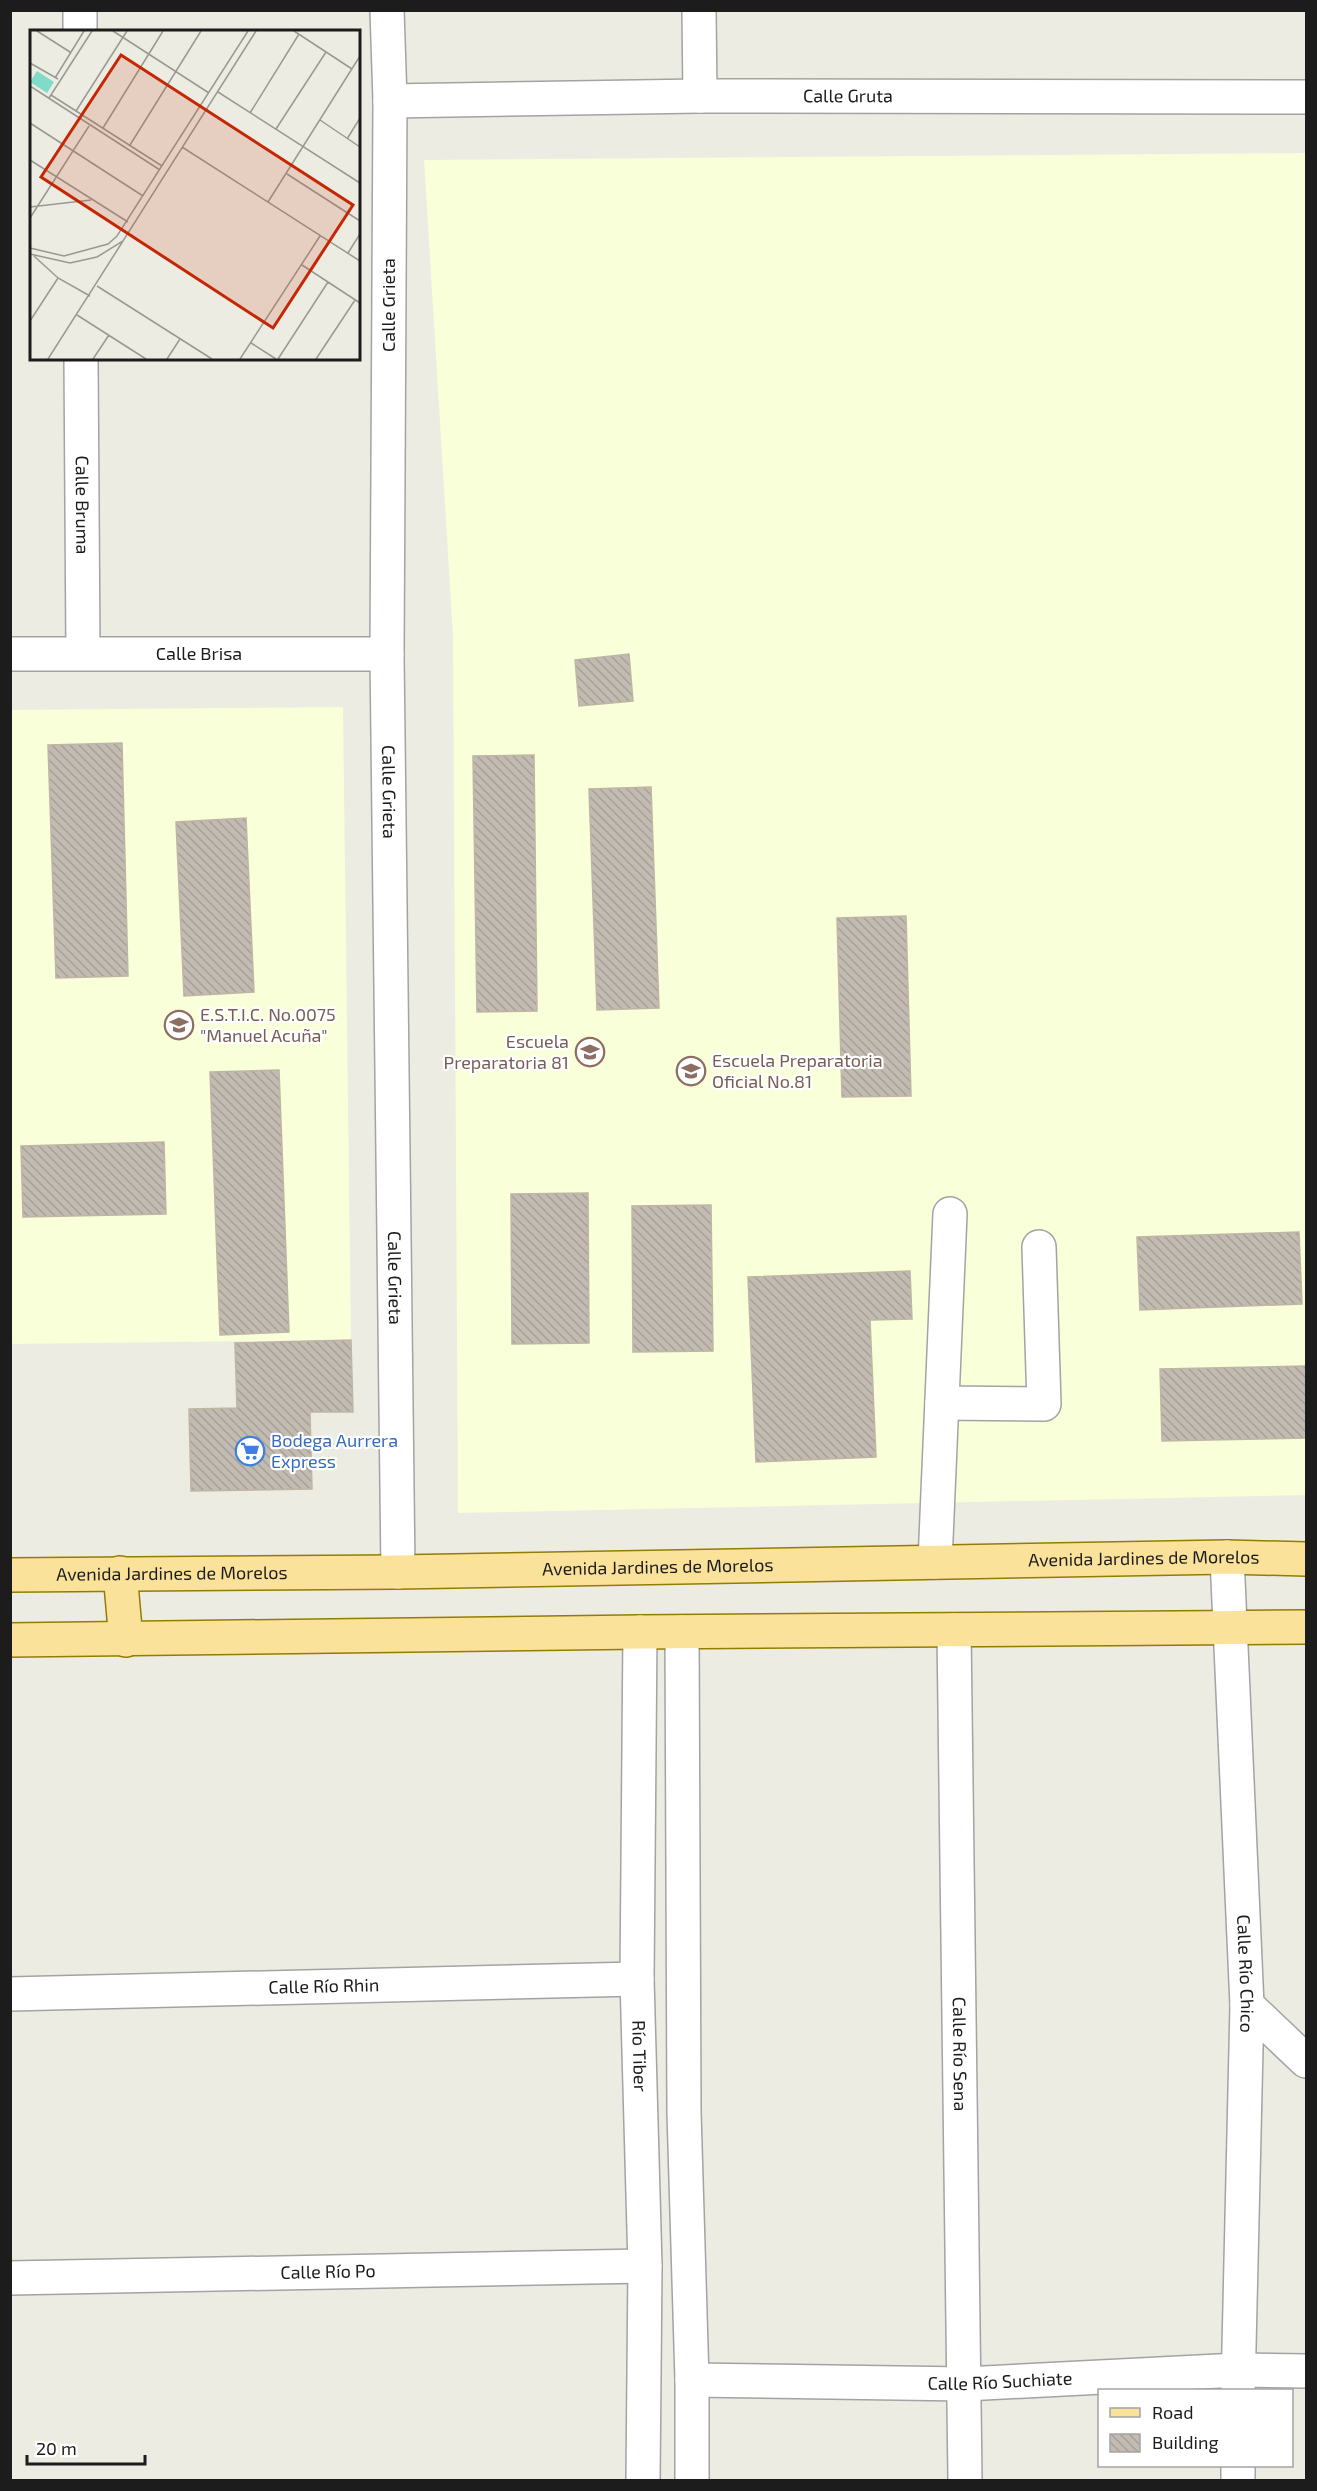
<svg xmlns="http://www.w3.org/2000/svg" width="1317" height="2491" font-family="'Exo 2',sans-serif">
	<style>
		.education { fill: #f8ffd9 }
		.building { fill: url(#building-back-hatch); stroke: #bfb5a4; stroke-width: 1.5 }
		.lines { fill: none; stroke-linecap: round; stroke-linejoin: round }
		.minor-casing { stroke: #a3a3a3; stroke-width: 36 }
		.major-casing { stroke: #927d02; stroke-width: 36 }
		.minor { stroke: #fff; stroke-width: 33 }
		.major { stroke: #fae29a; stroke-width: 33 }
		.labels { text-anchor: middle; stroke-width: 4.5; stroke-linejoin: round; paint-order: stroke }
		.street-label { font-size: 18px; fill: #1c1c1c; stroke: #fff }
		.education-label { font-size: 18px; fill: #785e54; stroke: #fff; text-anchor: start }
		.shop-label { font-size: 18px; fill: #366cbe; stroke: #fff; text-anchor: start }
		.inset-road { fill: none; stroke: #999993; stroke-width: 1.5 }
		.view { fill: #c52603; fill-opacity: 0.15; stroke: #c52603; stroke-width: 3 }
		.inset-edge { fill: none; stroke: #1c1c1c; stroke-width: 3 }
	</style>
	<defs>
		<pattern id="building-back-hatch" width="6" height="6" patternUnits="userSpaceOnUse" patternTransform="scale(1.5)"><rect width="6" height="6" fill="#c2bbb1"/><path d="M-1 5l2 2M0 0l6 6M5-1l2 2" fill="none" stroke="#a6a098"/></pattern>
	</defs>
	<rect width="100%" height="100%" fill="#edece2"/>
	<!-- education -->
	<g class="education">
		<polygon points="1306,153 1306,1495 458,1513 453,636 424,160"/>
		<polygon points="343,707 351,1340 11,1344 10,710"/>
	</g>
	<!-- building -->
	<g class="building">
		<polygon points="629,654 633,701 579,706 575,660"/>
		<polygon points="122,743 128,976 56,978 48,745"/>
		<polygon points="534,755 537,1011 477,1012 473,756"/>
		<polygon points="651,787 659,1008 597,1010 589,789"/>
		<polygon points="246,818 254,992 184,996 176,822"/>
		<polygon points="906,916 911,1096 842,1097 837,918"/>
		<polygon points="279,1070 289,1332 220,1335 210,1072"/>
		<polygon points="164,1142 166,1214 23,1217 21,1146"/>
		<polygon points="588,1193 589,1343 512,1344 511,1194"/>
		<polygon points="711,1205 713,1351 633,1352 632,1206"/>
		<polygon points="1299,1232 1302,1304 1140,1310 1137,1237"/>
		<polygon points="910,1271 912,1319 870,1320 876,1457 756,1462 748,1277"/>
		<polygon points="351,1340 353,1412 310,1412 312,1489 191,1491 189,1409 237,1408 235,1343"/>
		<polygon points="1306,1366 1306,1438 1162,1441 1160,1369"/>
	</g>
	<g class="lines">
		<!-- minor casing -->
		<g class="minor-casing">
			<g id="minor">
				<polyline points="80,10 80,32"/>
				<path id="s1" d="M387,10L390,101L387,654L398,1572"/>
				<polyline points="699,10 700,96"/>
				<path id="s2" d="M390,101L700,96L1306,97"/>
				<path id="s3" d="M81,358L83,652"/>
				<path id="s4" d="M10,654H387"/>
				<polyline points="942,1403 1044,1404 1039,1247"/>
				<path id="s5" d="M1227,1557L1247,2005L1238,2390"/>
				<polyline points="935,1562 950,1214"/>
				<path id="s6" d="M954,1630L965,2480"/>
				<path id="s7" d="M640,1632L637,1979L645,2266L643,2480"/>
				<polyline points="682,1632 684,2112 692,2380 692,2480"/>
				<path id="s8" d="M10,1994L637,1979"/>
				<polyline points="1247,2005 1306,2061"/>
				<path id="s9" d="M10,2278L645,2266"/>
				<path id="s10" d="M692,2380L965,2384L1238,2370L1306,2371"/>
				<polyline points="1238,2480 1238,2466"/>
			</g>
		</g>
		<!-- major casing -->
		<g class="major-casing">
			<g id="major">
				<polyline points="120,1573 126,1640"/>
				<path id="s11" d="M10,1575L398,1572L1227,1557L1306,1559"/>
				<polyline points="10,1640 640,1632 1306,1627"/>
			</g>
		</g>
		<!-- minor -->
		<use href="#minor" class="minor"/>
		<!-- major -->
		<use href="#major" class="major"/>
	</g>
	<!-- icons -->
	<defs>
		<g id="school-ring" transform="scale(1.5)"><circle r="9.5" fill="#fff" stroke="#8d6e63" stroke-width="1.5"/><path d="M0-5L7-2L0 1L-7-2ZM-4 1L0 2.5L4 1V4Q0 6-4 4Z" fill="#8d6e63"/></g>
		<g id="supermarket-ring" transform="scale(1.5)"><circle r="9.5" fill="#fff" stroke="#3f7fe0" stroke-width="1.5"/><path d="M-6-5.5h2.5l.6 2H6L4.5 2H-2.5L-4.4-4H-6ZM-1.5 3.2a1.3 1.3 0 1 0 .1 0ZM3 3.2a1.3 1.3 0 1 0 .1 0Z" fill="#3f7fe0"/></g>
	</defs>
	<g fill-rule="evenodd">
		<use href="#school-ring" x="179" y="1025"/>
		<use href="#school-ring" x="590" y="1052"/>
		<use href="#school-ring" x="691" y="1071"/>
		<use href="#supermarket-ring" x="250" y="1451"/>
	</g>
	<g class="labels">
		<!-- street labels -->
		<g class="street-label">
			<text dy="6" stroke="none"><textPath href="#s2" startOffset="458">Calle Gruta</textPath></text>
			<text transform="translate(389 305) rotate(-90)" y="6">Calle Grieta</text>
			<text dy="6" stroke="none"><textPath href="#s3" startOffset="147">Calle Bruma</textPath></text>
			<text dy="6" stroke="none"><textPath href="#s4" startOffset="189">Calle Brisa</textPath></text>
			<text dy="6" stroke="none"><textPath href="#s1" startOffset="782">Calle Grieta</textPath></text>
			<text dy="6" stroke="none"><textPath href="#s1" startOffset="1268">Calle Grieta</textPath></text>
			<text dy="6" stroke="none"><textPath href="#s11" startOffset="1134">Avenida Jardines de Morelos</textPath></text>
			<text dy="6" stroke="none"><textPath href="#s11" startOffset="648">Avenida Jardines de Morelos</textPath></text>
			<text dy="6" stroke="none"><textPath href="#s11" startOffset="162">Avenida Jardines de Morelos</textPath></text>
			<text dy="6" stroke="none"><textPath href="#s5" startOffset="417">Calle Río Chico</textPath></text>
			<text dy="6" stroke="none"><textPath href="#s8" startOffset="314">Calle Río Rhin</textPath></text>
			<text dy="6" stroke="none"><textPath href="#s6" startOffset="424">Calle Río Sena</textPath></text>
			<text dy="6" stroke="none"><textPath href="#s7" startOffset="424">Río Tiber</textPath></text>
			<text dy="6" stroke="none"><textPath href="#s9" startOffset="318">Calle Río Po</textPath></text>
			<text dy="6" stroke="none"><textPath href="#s10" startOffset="308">Calle Río Suchiate</textPath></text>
		</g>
		<!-- education labels -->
		<g class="education-label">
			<text x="200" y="1021">E.S.T.I.C. No.0075<tspan x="200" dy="21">"Manuel Acuña"</tspan></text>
			<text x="569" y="1048" text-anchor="end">Escuela<tspan x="569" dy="21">Preparatoria 81</tspan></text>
			<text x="712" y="1067">Escuela Preparatoria<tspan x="712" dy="21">Oficial No.81</tspan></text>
		</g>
		<!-- shop labels -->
		<g class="shop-label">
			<text x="271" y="1447">Bodega Aurrera<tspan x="271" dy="21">Express</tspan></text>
		</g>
	</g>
	<!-- overview -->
	<g transform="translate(30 30)">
		<rect width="330" height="330" fill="#edece2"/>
		<path d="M7,41L24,52L17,63L0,52Z" fill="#80dcc9"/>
		<path class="inset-road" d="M7,1L40,22M83,1L179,63M264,1L322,39M0,33L28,49M25,48L54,1M0,56L130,140M188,62L330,153M21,65L132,136M19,68L62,1M46,81L97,1M220,83L269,4M290,90L330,117M0,93L113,166M73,98L133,1M246,99L296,22M317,109L330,88M100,115L171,1M152,117L330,231M0,130L98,192M257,144L330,191M238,172L330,26M0,177L61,170M0,188L59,96M0,218L34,226L78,214L87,206L218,1M318,223L330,204M0,224L40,233L67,227L93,211L226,1M4,226L28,248L60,266M272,235L330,273M67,256L182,329M47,285L116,329M0,291L28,248M221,313L246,329M18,329L93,211M63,329L79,305M137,329L150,309M210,329L290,206M248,329L298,252M286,329L325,270"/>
		<path class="view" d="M91,25L323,175L243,298L11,147Z"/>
		<rect width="330" height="330" class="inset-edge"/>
	</g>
	<!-- border -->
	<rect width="1317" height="2491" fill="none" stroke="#1c1c1c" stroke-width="24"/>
	<!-- legend -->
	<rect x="1098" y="2389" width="195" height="78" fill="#ffffff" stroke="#a4a4a4" stroke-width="1.5"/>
	<rect x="1110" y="2408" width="30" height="9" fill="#fae29a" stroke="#a4a4a4" stroke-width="1.5"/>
	<text x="1152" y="2419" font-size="18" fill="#1c1c1c">Road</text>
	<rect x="1110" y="2434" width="30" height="18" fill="url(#building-back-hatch)" stroke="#a4a4a4" stroke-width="1.5"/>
	<text x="1152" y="2449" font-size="18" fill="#1c1c1c">Building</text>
	<!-- scale -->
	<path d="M27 2455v9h118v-9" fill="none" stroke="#1c1c1c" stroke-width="3"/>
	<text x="36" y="2455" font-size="18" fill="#1c1c1c" stroke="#ffffff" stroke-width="4.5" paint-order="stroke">20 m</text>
</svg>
